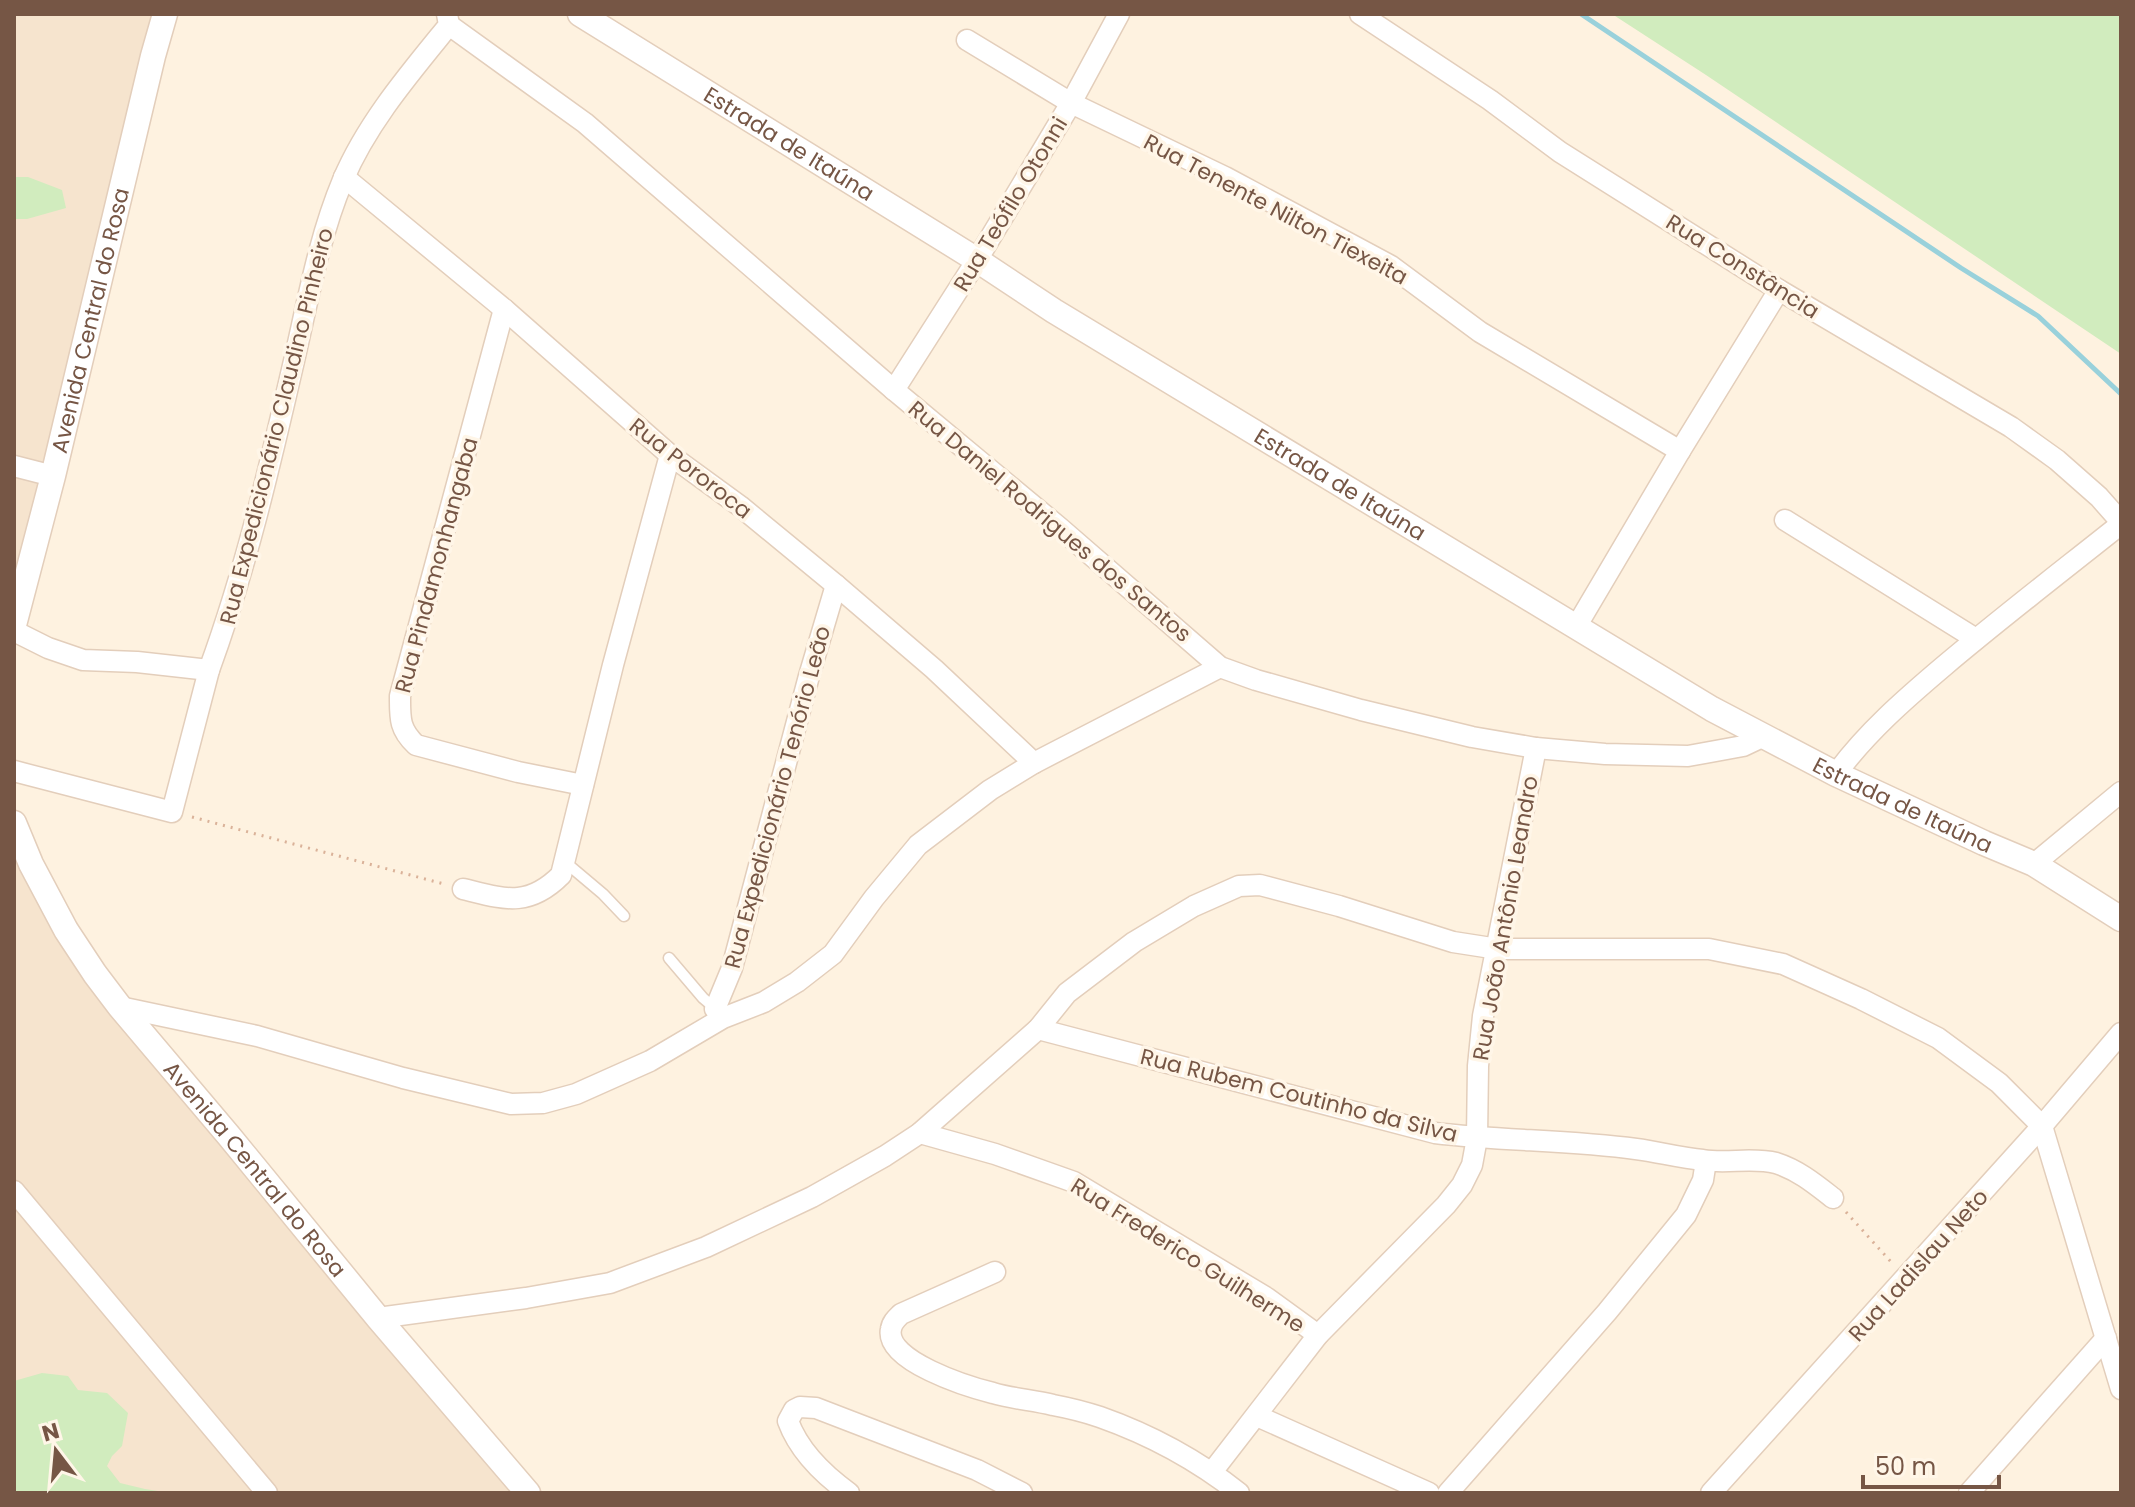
<svg xmlns="http://www.w3.org/2000/svg" width="2135" height="1507" font-family="Poppins,sans-serif">
	<style>
		.residential { fill: #f6e4ce }
		.green { fill: #d1ecbe }
		.lines { fill: none; stroke-linecap: round; stroke-linejoin: round }
		.stream { stroke: #99d1db; stroke-width: 5 }
		.service-casing { stroke: #e3cebb; stroke-width: 13 }
		.minor-casing { stroke: #e3cebb; stroke-width: 23 }
		.tertiary-casing { stroke: #e3cebb; stroke-width: 27 }
		.path { stroke: #dab299; stroke-width: 3; stroke-dasharray: 2 6; stroke-linecap: butt }
		.service { stroke: #fff; stroke-width: 10 }
		.minor { stroke: #fff; stroke-width: 20 }
		.tertiary { stroke: #fff; stroke-width: 24 }
		.labels { text-anchor: middle; stroke-width: 7; stroke-linejoin: round; paint-order: stroke }
		.street-label { font-size: 22px; fill: #765645; stroke: #fff6e8 }
	</style>
	<rect width="100%" height="100%" fill="#fef2e0"/>
	<!-- residential -->
	<g class="residential">
		<polygon points="14,14 166,14 14,633"/>
		<polygon points="14,824 43,902 526,1493 14,1493"/>
	</g>
	<!-- green -->
	<g class="green">
		<polygon points="1612,14 2121,14 2121,354 1706,75"/>
		<polygon points="14,177 28,177 62,190 66,208 27,219 14,219"/>
		<polygon points="42,1373 68,1376 78,1390 107,1393 128,1413 122,1446 112,1456 107,1466 120,1483 145,1489 171,1493 14,1493 14,1381"/>
	</g>
	<g class="lines">
		<!-- stream -->
		<polyline class="stream" points="1581,14 1961,268 2038,316 2121,394"/>
		<!-- service casing -->
		<g class="service-casing">
			<g id="service">
				<polyline points="565,862 603,894 624,916"/>
				<polyline points="669,958 703,998 716,1009"/>
			</g>
		</g>
		<!-- minor casing -->
		<g class="minor-casing">
			<g id="minor">
				<polyline points="1360,14 1490,100 1560,152 1779,290 2011,427 2057,460 2099,497 2121,522"/>
				<polyline points="449,25 585,123 894,390 1060,528 1220,667 1256,680 1361,710 1472,737 1536,748 1605,754 1688,756 1743,746 1762,737"/>
				<polyline points="967,40 1071,103 1225,177 1391,266 1480,332 1680,451"/>
				<polyline points="344,177 504,309 670,455 740,506 836,585 934,669 1034,763"/>
				<path d="M504,309L400,696C400,718 399,729 416,745L518,772L583,785"/>
				<polyline points="894,390 977,260 1071,103 1119,14"/>
				<polyline points="14,466 53,476"/>
				<polyline points="1785,520 1976,639"/>
				<polyline points="1576,627 1680,451 1779,290"/>
				<path d="M14,631L48,648L83,660L137,662L209,670C246,569 270,465 294,361C308,300 319,237 343,180C367,123 410,73 449,25L447,14"/>
				<polyline points="14,771 172,812 209,670"/>
				<path d="M1836,774C1866,733 1905,699 1944,666C2002,617 2062,571 2121,524"/>
				<polyline points="2034,864 2121,792"/>
				<path d="M463,889C504,899 528,908 561,875L613,665L670,455"/>
				<polyline points="120,1007 257,1036 403,1078 511,1104 543,1103 576,1094 650,1061 723,1018 764,1002 797,982 833,954 874,898 918,845 990,790 1034,763 1220,667"/>
				<polyline points="715,1009 732,968 809,676 836,585"/>
				<path d="M1038,1029L1435,1133C1502,1141 1569,1140 1636,1149C1659,1152 1680,1158 1703,1160C1727,1164 1752,1157 1776,1163C1798,1170 1815,1184 1833,1198"/>
				<polyline points="920,1133 995,1154 1074,1182 1267,1298 1318,1335"/>
				<polyline points="14,1191 267,1493"/>
				<path d="M995,1272L901,1314C897,1318 892,1322 891,1329C884,1361 969,1387 993,1393C1013,1399 1033,1400 1053,1405C1069,1408 1085,1412 1100,1417C1151,1435 1197,1460 1239,1493"/>
				<polyline points="378,1318 526,1298 610,1283 706,1247 812,1197 885,1156 920,1133 1038,1029 1067,993 1134,942 1194,906 1239,886 1260,885 1339,906 1453,942 1498,949 1709,949 1783,964 1861,999 1938,1038 1999,1083 2042,1126 2121,1389"/>
				<polyline points="1257,1416 1429,1493"/>
				<polyline points="1212,1472 1318,1335 1446,1205 1462,1185 1472,1165 1477,1138 1478,1066 1483,1016 1536,748"/>
				<path d="M849,1493C824,1475 799,1451 788,1421L794,1410L800,1407L816,1408L977,1470L1022,1493"/>
				<polyline points="1448,1493 1607,1312 1686,1215 1703,1180 1706,1161"/>
				<polyline points="1711,1493 2042,1126 2121,1033"/>
				<polyline points="1969,1493 2106,1338"/>
			</g>
		</g>
		<!-- tertiary casing -->
		<g class="tertiary-casing">
			<g id="tertiary">
				<path id="s1" d="M580,14L977,260L1054,311L1712,709L1836,774L1984,843L2034,864L2121,919"/>
				<path id="s2" d="M14,625L53,476L153,56L165,14"/>
				<path id="s3" d="M14,823L31,864L66,930L95,974L120,1007L229,1136L378,1318L528,1493"/>
			</g>
		</g>
		<!-- path -->
		<g class="path">
			<polyline points="192,817 444,884"/>
			<polyline points="1846,1212 1892,1263"/>
		</g>
		<!-- service -->
		<use href="#service" class="service"/>
		<!-- minor -->
		<use href="#minor" class="minor"/>
		<!-- tertiary -->
		<use href="#tertiary" class="tertiary"/>
	</g>
	<g class="labels">
		<!-- street labels -->
		<g class="street-label">
			<text dy="8" stroke="none"><textPath href="#s1" startOffset="246">Estrada de Itaúna</textPath></text>
			<text transform="translate(1010 204) rotate(-59)" y="8">Rua Teófilo Otonni</text>
			<text transform="translate(1276 209) rotate(28)" y="8">Rua Tenente Nilton Tiexeita</text>
			<text transform="translate(1743 266) rotate(32)" y="8">Rua Constância</text>
			<text dy="8" stroke="none"><textPath href="#s2" startOffset="314">Avenida Central do Rosa</textPath></text>
			<text transform="translate(276 426) rotate(-76)" y="8">Rua Expedicionário Claudino Pinheiro</text>
			<text transform="translate(691 468) rotate(38)" y="8">Rua Pororoca</text>
			<text dy="8" stroke="none"><textPath href="#s1" startOffset="894">Estrada de Itaúna</textPath></text>
			<text transform="translate(1050 521) rotate(40)" y="8">Rua Daniel Rodrigues dos Santos</text>
			<text transform="translate(436 565) rotate(-75)" y="8">Rua Pindamonhangaba</text>
			<text transform="translate(777 797) rotate(-75)" y="8">Rua Expedicionário Tenório Leão</text>
			<text dy="8" stroke="none"><textPath href="#s1" startOffset="1542">Estrada de Itaúna</textPath></text>
			<text transform="translate(1505 918) rotate(-80)" y="8">Rua João Antônio Leandro</text>
			<text transform="translate(1299 1095) rotate(14)" y="8">Rua Rubem Coutinho da Silva</text>
			<text dy="8" stroke="none"><textPath href="#s3" startOffset="424">Avenida Central do Rosa</textPath></text>
			<text transform="translate(1188 1255) rotate(32)" y="8">Rua Frederico Guilherme</text>
			<text transform="translate(1918 1265) rotate(-48)" y="8">Rua Ladislau Neto</text>
		</g>
	</g>
	<!-- border -->
	<rect width="2135" height="1507" fill="none" stroke="#765645" stroke-width="32"/>
	<!-- north arrow -->
	<g transform="translate(56 1451) rotate(344)" stroke="#fff6e8" stroke-width="6" paint-order="stroke">
	<path d="M0-6L14 30L0 20L-14 30Z" fill="#765645"/>
	<text y="-12" font-size="22" font-weight="bold" text-anchor="middle" fill="#765645">N</text>
	</g>
	<!-- scale -->
	<path d="M1863 1475v12h136v-12" fill="none" stroke="#765645" stroke-width="4"/>
	<text x="1875" y="1475" font-size="24" fill="#765645" stroke="#fff6e8" stroke-width="6" paint-order="stroke">50 m</text>
</svg>
